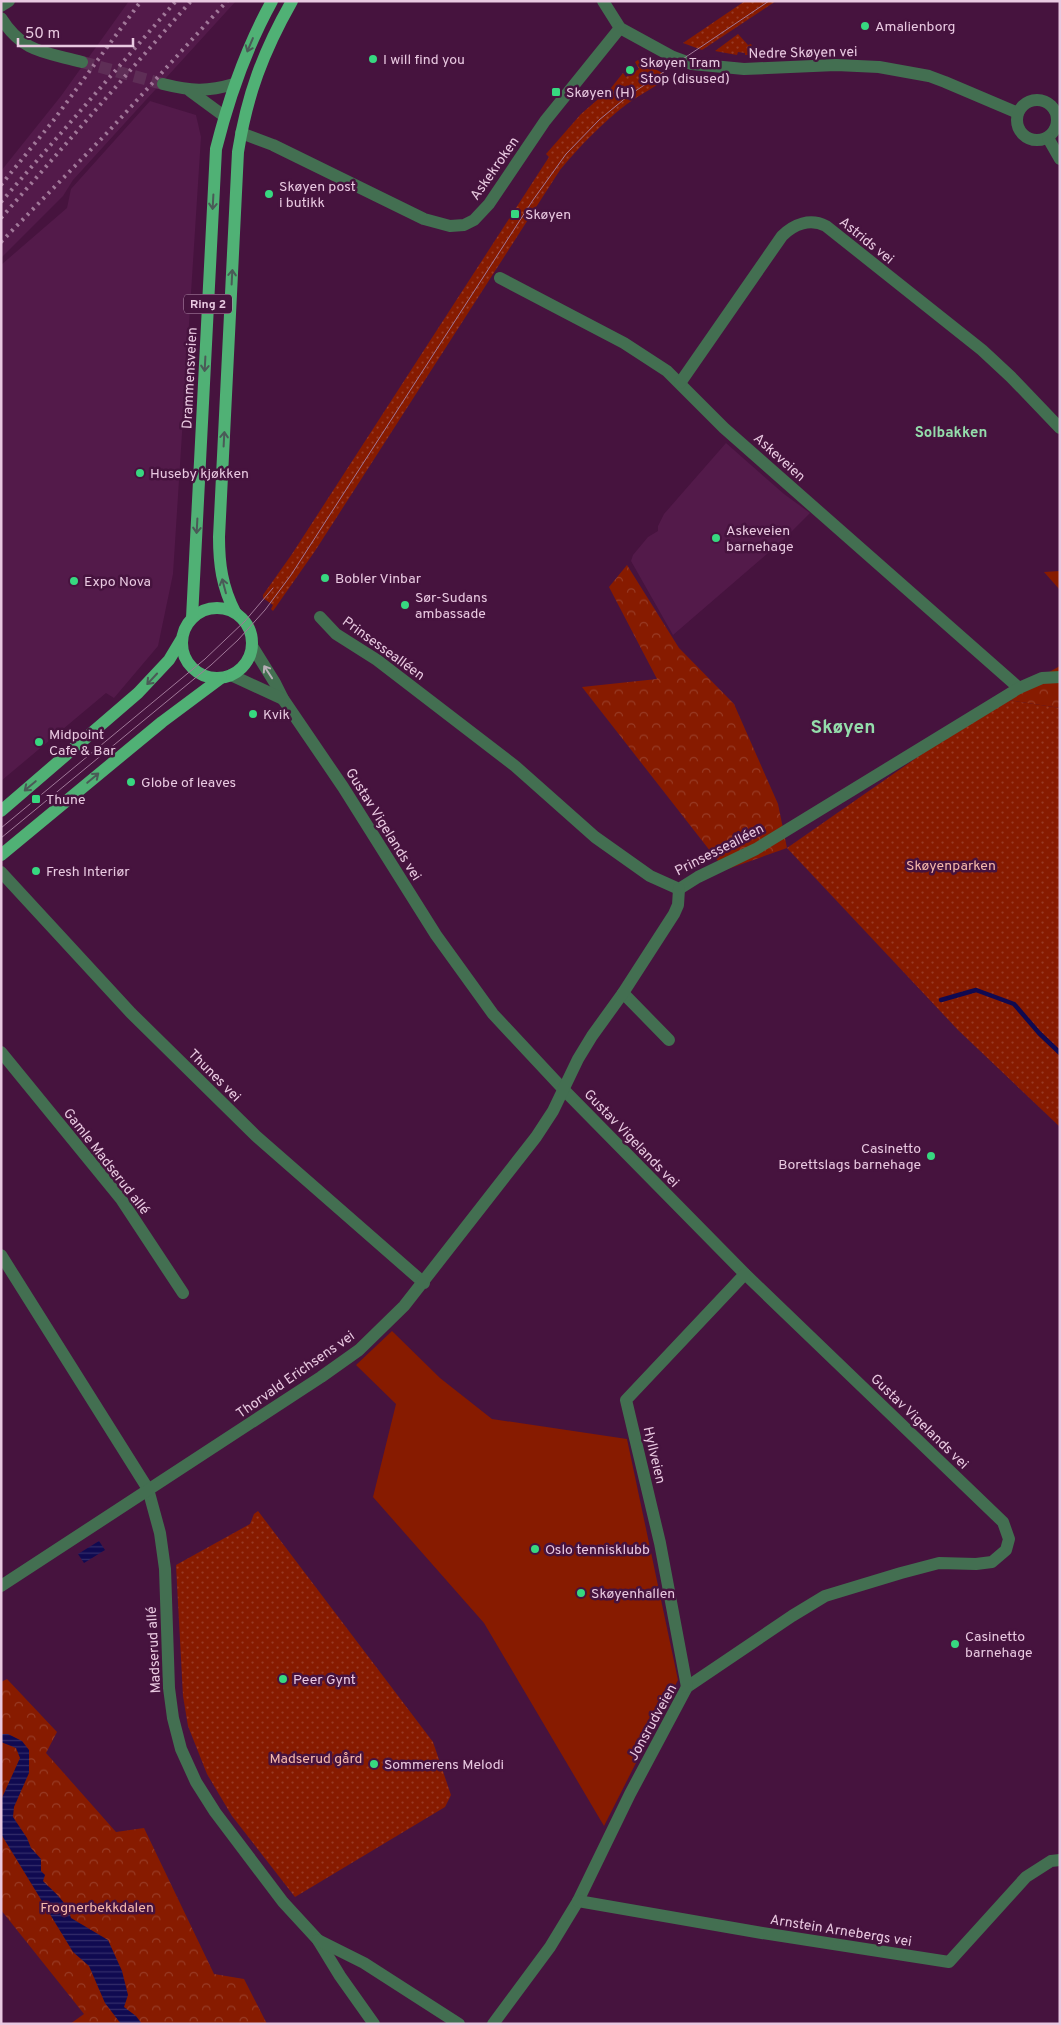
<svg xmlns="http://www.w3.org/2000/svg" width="1061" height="2025" font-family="Overpass,sans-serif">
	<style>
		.built { fill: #531a4a }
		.grass { fill: url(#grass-dots) }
		.forest { fill: url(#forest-crowns) }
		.garden { fill: #871b00 }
		.water { fill: url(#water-rules) }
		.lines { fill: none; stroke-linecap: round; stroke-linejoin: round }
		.stream { stroke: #100a51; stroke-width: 4.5 }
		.minor-tunnel { stroke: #5e2e56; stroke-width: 12; stroke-dasharray: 12 6; stroke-linecap: butt }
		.minor { stroke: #436f51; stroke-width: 12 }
		.major { stroke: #50b175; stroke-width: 12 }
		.tram { stroke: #a17899; stroke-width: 1 }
		.rail { stroke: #a17899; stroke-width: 4; stroke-dasharray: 2.5 5; stroke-linecap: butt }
		.oneway { stroke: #4a5a57 }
		.oneway2 { stroke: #b7aeb6 }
		.poi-dot { fill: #37d880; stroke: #46133e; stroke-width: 2 }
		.labels { text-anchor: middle; stroke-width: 5; stroke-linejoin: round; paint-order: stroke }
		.shield { fill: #46133e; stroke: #b892b0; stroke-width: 1 }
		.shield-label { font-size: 12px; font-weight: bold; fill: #e9c9e1 }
		.poi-label { font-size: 14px; fill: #e9c9e1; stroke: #46133e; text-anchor: start }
		.street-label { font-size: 14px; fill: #e9c9e1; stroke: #46133e }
		.park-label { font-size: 14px; fill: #f5b9ab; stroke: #46133e }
		.neighbourhood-label { font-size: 15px; font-weight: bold; fill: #94dcab; stroke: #46133e }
		.district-label { font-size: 19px; font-weight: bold; fill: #94dcab; stroke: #46133e }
	</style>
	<defs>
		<pattern id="grass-dots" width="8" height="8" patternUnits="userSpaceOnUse" patternTransform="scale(1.25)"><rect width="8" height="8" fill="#871b00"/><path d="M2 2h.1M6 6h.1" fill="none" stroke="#983b25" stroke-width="1.8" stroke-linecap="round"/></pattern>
		<pattern id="forest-crowns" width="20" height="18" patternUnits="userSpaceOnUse" patternTransform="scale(1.25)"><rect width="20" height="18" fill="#871b00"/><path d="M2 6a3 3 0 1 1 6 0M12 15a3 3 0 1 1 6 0" fill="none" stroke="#983b25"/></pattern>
		<pattern id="water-rules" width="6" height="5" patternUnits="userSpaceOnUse" patternTransform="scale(1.25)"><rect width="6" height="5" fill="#100a51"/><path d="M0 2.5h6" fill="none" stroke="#332c6a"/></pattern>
	</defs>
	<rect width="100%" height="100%" fill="#46133e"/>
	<!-- built -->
	<g class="built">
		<polygon points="129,1 236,1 73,180 63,196 1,258 1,171 61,96"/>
		<polygon points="150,101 196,115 201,137 173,574 158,646 114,698 106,693 1,781 1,265 67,208 71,189"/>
		<polygon points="726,443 784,494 810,513 783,540 673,635 631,561 633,555 648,537 658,531 658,526 664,514"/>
	</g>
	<!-- grass -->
	<g class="grass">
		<polygon points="745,1 776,1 702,50 683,43"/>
		<polygon points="738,34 748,45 751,44 756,55 745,55 745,53 738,52 737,55 715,51"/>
		<path d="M638,60L670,77C656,86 641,94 627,104C602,123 580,146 560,170L315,551L273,611L271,609L273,605L263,598V595L292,554L549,157L546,154L581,114L611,88L623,73L626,77L639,69L635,62Z"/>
		<polygon points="1001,699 1060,708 1060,1127 958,1030 787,848"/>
		<polygon points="258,1511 433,1742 451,1795 445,1807 295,1897 232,1816 207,1774 188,1726 183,1696 176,1565 250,1524 254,1514"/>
	</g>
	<!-- forest -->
	<g class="forest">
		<polygon points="627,565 679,648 734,704 778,804 787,848 725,870 582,687 657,679 609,587"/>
		<polygon points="1060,571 1060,590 1044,572"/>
		<polygon points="1060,666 1060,708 1001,699"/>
		<polygon points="7,1679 57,1732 46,1753 116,1832 144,1828 214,1974 244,1979 267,2024 70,2024 84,2014 1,1910 1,1682"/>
	</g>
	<!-- garden -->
	<polygon class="garden" points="392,1331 440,1378 492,1419 627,1439 678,1680 604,1826 484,1623 373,1497 396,1404 356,1365"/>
	<!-- water -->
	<g class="water">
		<polygon points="99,1541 105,1550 84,1563 78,1554"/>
		<path d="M1,1734H8L22,1741L29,1750V1773L14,1807L13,1817L27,1838L31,1848L41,1859V1871L45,1875L43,1881C54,1892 68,1903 71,1918L108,1940L122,1971L128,1995L124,2007L136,2016L142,2024H121L105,2003L89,1966L73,1952L1,1834V1800L20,1758L16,1748L1,1742Z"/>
	</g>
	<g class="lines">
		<!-- stream -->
		<polyline class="stream" points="941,1000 976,990 1014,1004 1039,1033 1060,1053"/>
		<!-- minor-tunnel -->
		<polyline class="minor-tunnel" points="82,62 163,84"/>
		<!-- minor -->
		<g class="minor">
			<polyline points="603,1 620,28 673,57 692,64 744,69 836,65 879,67 929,76 945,82 1018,113"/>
			<polyline points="1,6 9,1"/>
			<path d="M1,18C23,53 45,52 82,62"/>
			<path d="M163,84C191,91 207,92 234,84"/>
			<polyline points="190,91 224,116"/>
			<circle cx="1037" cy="120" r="20"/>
			<polyline points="241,133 273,145 424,219 450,226 464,225 474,220 489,204 545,121 620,28"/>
			<polyline points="1048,138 1060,159"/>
			<polyline points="500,278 624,343 667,371 724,428 1019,688"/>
			<path d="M680,383L782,236C794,224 810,218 826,226L982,350L1011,377L1060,428"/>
			<polyline points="320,617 336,634 377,660 515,766 595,837 650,876 679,889 698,877 756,849 1019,688 1042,678 1060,677"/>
			<polyline points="252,646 275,683 283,699 343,787 436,935 493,1014 564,1090 745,1274 1003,1522 1009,1539 1006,1550 992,1562 976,1564 939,1563 901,1573 825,1596 792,1616 687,1687 630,1794 578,1901 550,1947 493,2024"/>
			<polyline points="231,675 283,699"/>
			<polyline points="1,872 131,1013 256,1136 424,1283"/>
			<polyline points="623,993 669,1040"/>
			<polyline points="1,1052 121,1199 183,1293"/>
			<polyline points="1,1255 148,1489 160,1533 165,1569 169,1688 173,1718 181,1749 196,1782 215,1812 283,1902 318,1940 340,1976 374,2024"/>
			<polyline points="1,1586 321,1377 359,1350 404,1306 536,1137 553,1111 578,1059 592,1036 623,993 674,914 678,905 679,889"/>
			<polyline points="687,1687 660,1543 626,1400 745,1274"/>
			<polyline points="578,1901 762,1933 949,1962 1026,1877 1051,1861 1060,1860"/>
			<polyline points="318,1940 364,1963 459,2024"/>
		</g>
		<!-- major -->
		<g class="major">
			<circle cx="217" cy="643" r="35"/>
			<path d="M235,612C222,587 219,564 219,537L238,152C247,95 263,52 292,1"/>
			<path d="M192,618L216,149C229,97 246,48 272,1"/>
			<polyline points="1,811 138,693 169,660 181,640"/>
			<polyline points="1,855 162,722 221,678"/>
		</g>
		<!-- tram -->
		<g class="tram">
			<polyline points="1,828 205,659 245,621 273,588"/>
			<polyline points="1,838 211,665 238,640 265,610 291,575 533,200 566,154 599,120 628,96 769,1"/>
		</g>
		<!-- rail -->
		<g class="rail">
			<polyline points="1,185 53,121 141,1"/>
			<polyline points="1,202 176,1"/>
			<polyline points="1,218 191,1"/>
			<polyline points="1,242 108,132 227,1"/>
		</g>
	</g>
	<!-- one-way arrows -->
	<defs><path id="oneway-shaft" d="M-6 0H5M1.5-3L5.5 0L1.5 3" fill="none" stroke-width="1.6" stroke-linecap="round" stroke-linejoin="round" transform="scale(1.25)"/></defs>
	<g class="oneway">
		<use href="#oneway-shaft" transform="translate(250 45) rotate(113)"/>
		<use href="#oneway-shaft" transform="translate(213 202) rotate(93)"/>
		<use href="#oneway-shaft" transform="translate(232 277) rotate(-87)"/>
		<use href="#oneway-shaft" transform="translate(205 364) rotate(93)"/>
		<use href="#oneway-shaft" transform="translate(224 439) rotate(-87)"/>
		<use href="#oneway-shaft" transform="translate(197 526) rotate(93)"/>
		<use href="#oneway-shaft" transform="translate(224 586) rotate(-105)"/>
		<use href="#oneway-shaft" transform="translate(152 679) rotate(133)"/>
		<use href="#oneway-shaft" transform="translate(93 778) rotate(-40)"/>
		<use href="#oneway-shaft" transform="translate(30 786) rotate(140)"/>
	</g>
	<use class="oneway2" href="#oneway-shaft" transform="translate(268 672) rotate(-123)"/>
	<!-- markers -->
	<g class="poi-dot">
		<circle cx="865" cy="26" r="5"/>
		<circle cx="373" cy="59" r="5"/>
		<circle cx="630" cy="70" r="5"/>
		<rect x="551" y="87" width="10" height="10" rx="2.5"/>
		<circle cx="269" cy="194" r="5"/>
		<rect x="510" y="209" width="10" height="10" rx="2.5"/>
		<circle cx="140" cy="473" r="5"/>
		<circle cx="716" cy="538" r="5"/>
		<circle cx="325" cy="578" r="5"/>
		<circle cx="74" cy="581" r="5"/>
		<circle cx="405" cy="605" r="5"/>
		<circle cx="253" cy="714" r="5"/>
		<circle cx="39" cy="742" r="5"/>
		<circle cx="131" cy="782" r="5"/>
		<rect x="31" y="794" width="10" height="10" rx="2.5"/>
		<circle cx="36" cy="871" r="5"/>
		<circle cx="931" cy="1156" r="5"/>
		<circle cx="535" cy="1549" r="5"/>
		<circle cx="581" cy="1593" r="5"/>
		<circle cx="955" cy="1644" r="5"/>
		<circle cx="283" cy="1679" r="5"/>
		<circle cx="374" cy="1764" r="5"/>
	</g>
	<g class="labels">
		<!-- shield labels -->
		<rect class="shield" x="184" y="294.5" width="48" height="19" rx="4"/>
		<g class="shield-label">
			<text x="208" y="308">Ring 2</text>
		</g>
		<!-- poi labels -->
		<g class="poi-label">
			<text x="875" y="31">Amalienborg</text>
			<text x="383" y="64">I will find you</text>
			<text x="640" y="67">Skøyen Tram<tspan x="640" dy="16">Stop (disused)</tspan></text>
			<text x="566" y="97">Skøyen (H)</text>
			<text x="279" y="191">Skøyen post<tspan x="279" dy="16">i butikk</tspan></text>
			<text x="525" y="219">Skøyen</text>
			<text x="150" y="478">Huseby kjøkken</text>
			<text x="726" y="535">Askeveien<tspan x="726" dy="16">barnehage</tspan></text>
			<text x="335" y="583">Bobler Vinbar</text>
			<text x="84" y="586">Expo Nova</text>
			<text x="415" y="602">Sør-Sudans<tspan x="415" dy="16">ambassade</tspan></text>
			<text x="263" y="719">Kvik</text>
			<text x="49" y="739">Midpoint<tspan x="49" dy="16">Cafe &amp; Bar</tspan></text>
			<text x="141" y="787">Globe of leaves</text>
			<text x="46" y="804">Thune</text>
			<text x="46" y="876">Fresh Interiør</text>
			<text x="921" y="1153" text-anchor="end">Casinetto<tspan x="921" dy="16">Borettslags barnehage</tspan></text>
			<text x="545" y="1554">Oslo tennisklubb</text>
			<text x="591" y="1598">Skøyenhallen</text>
			<text x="965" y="1641">Casinetto<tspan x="965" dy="16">barnehage</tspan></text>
			<text x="293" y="1684">Peer Gynt</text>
			<text x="384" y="1769">Sommerens Melodi</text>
		</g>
		<!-- street labels -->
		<g class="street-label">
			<text transform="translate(803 52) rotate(-1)" y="5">Nedre Skøyen vei</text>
			<text transform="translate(494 168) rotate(-55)" y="5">Askekroken</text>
			<text transform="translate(867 240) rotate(39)" y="5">Astrids vei</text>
			<text transform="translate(189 378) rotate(-87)" y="5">Drammensveien</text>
			<text transform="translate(780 457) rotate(42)" y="5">Askeveien</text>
			<text transform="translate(384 648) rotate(36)" y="5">Prinsessealléen</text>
			<text transform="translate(384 824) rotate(58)" y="5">Gustav Vigelands vei</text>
			<text transform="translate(719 849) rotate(-27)" y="5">Prinsessealléen</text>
			<text transform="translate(215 1075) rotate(45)" y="5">Thunes vei</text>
			<text transform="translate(632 1138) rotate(46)" y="5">Gustav Vigelands vei</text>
			<text transform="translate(107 1161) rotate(52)" y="5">Gamle Madserud allé</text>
			<text transform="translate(295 1374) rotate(-35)" y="5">Thorvald Erichsens vei</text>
			<text transform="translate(920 1421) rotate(44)" y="5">Gustav Vigelands vei</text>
			<text transform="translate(655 1455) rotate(77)" y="5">Hyllveien</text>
			<text transform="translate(153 1650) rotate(-93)" y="5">Madserud allé</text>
			<text transform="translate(652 1722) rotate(-61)" y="5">Jonsrudveien</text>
			<text transform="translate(841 1930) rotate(9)" y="5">Arnstein Arnebergs vei</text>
		</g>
		<!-- park labels -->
		<g class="park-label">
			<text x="951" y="870">Skøyenparken</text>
			<text x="316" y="1763">Madserud gård</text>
			<text x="97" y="1912">Frognerbekkdalen</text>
		</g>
		<!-- neighbourhood labels -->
		<g class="neighbourhood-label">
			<text x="951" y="437">Solbakken</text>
		</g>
		<!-- district labels -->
		<g class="district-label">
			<text x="843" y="733">Skøyen</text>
		</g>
	</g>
	<!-- border -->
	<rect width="1061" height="2025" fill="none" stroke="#e9c9e1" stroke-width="5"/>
	<!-- scale -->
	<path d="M18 38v8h115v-8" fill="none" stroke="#e9c9e1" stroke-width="2.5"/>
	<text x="25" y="38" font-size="15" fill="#e9c9e1" stroke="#46133e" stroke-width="4" paint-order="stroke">50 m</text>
</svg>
